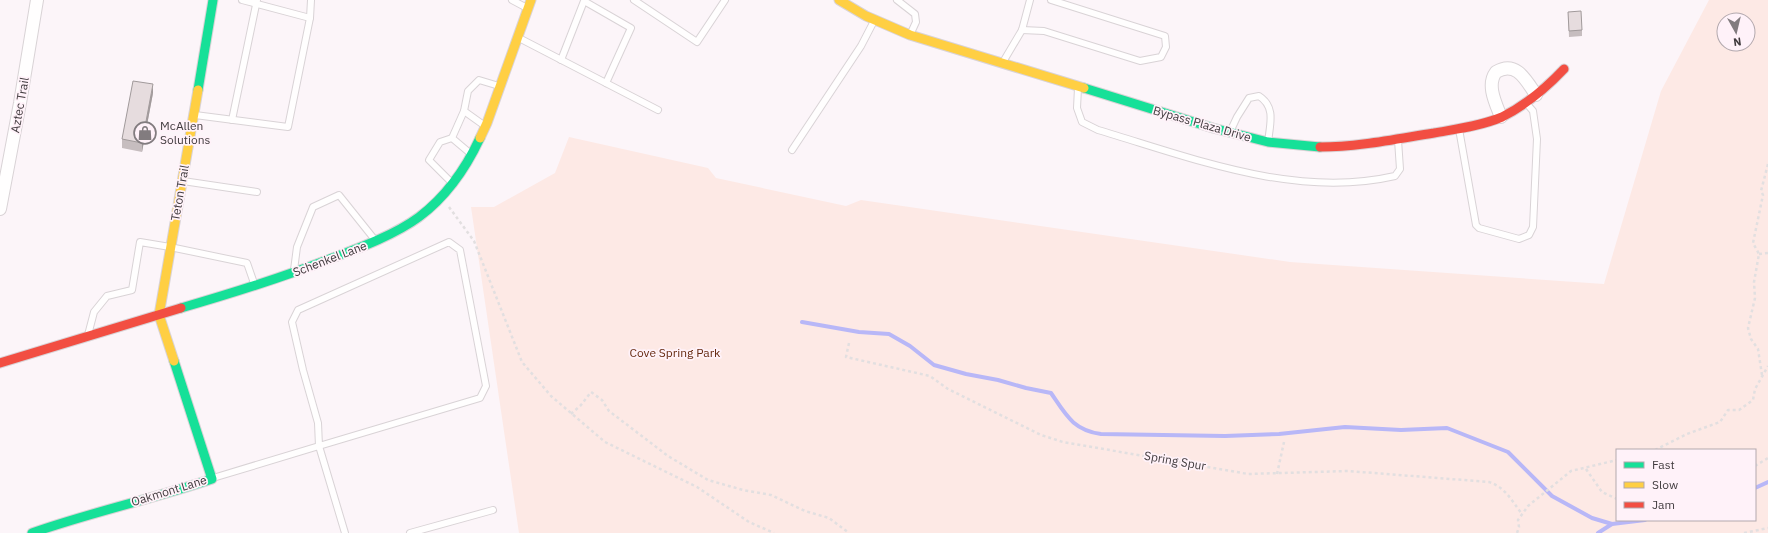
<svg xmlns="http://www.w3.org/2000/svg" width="1768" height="533" font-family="'IBM Plex Sans',sans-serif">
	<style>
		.green { fill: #fde9e5; fill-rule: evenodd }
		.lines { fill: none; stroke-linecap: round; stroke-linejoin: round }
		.stream { stroke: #b8b7f7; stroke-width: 4 }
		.lane-casing { stroke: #d9d3d6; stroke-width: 8 }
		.street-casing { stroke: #d9d3d6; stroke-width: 14 }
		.fast-casing { stroke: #d9d3d6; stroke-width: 11 }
		.slow-casing { stroke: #d9d3d6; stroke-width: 11 }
		.jam-casing { stroke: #d9d3d6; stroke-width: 11 }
		.path { stroke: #e2dfe0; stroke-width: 2.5; stroke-dasharray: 3 3; stroke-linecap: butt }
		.lane { stroke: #fffefe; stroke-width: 6 }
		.street { stroke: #fffefe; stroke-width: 12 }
		.fast { stroke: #16e098; stroke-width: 9 }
		.slow { stroke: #ffcf43; stroke-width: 9 }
		.jam { stroke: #f24e42; stroke-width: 9 }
		.wall { fill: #c6bdbf }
		.shaded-wall { fill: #a19a9b }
		.building { fill: #e6dcde; stroke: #a19a9b }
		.labels { text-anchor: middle; stroke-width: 3.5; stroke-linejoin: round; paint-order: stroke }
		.street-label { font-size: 12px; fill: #413b3e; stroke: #fff2f9 }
		.poi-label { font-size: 12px; fill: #413b3e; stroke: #fff2f9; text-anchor: start }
		.park-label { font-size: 12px; fill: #662910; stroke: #fff2f9 }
	</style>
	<rect width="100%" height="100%" fill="#fcf5f9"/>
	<!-- green -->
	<path class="green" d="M1709,0H1768V533H519L471,207H494L555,173L569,137L708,168L716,178L846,206L861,200L1290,262L1604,284L1661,91ZM1724,20H1748V44H1724ZM1617,450H1755V520H1617Z"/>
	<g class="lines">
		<!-- stream -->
		<g class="stream">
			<path d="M802,322L859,332L889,334L910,346L934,365L966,374L998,380L1026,388L1051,393C1066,415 1073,430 1101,434L1225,436L1279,434L1345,427L1401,430L1447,428L1508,452L1552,496L1592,518L1612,524"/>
			<polyline points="1755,488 1768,482"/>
			<polyline points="1598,533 1612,524 1645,520"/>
		</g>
		<!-- lane casing -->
		<g class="lane-casing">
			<g id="lane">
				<polyline points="242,0 310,18"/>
				<polyline points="512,0 527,8"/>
				<polyline points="634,0 697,42 725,0"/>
				<polyline points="897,0 915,14 916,22 910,35"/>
				<polyline points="1022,30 1044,31 1140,61 1161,57 1166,47 1165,36 1051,0"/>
				<polyline points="519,38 658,110"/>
				<polyline points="561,60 584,1 631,28 606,83"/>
				<polyline points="1003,62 1022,30 1030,0"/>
				<path d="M1078,88L1077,108L1082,122L1098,130C1193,158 1295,199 1395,176L1400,169L1398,140"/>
				<polyline points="464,111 452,138 471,154"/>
				<polyline points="195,115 288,127 310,18 311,0"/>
				<polyline points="232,120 257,0"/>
				<polyline points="485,126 464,111 468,91 479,80 499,86"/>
				<polyline points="1459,129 1476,225 1479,228 1519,239 1529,235 1533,227 1537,139 1533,111 1526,103"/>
				<path d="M1230,132L1237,117L1249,98L1259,96C1276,107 1270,124 1268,142"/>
				<polyline points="452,138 440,142 429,160 452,183"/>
				<polyline points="792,150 861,46 874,21"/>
				<polyline points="183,181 257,192"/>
				<polygon points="449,242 460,250 486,386 480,398 319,446 318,423 303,370 292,322 298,310"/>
				<polyline points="294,270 297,247 313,207 339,195 375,240"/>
				<polyline points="88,335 94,312 107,296 132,290 140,242 170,247 247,263 255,286"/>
				<polyline points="213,478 319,446 345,533"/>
				<polyline points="410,533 493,510"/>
			</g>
		</g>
		<!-- street casing -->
		<g class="street-casing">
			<g id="street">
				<path d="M1501,117C1496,104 1486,85 1496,72C1516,60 1526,80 1536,95"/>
				<polyline points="0,209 20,103 37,0"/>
			</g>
		</g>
		<!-- fast casing -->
		<g class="fast-casing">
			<g id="fast">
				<polyline points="1084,88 1213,128 1268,142 1320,147"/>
				<polyline points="198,90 213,0"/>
				<path d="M181,308C233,293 284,277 335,257C362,247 396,234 419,217C447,196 466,168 480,138"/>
				<path d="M32,533C91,512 153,499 212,479L174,361"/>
			</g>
		</g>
		<!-- slow casing -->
		<g class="slow-casing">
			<g id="slow">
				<polyline points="839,0 866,16 910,35 1084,88"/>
				<polyline points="480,138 487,123 531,0"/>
				<polyline points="174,361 159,315 198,90"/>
			</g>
		</g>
		<!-- jam casing -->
		<g class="jam-casing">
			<g id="jam">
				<path d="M1320,147C1358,147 1396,139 1434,133C1456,129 1481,126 1502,117C1526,105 1546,88 1564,69"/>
				<polyline points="0,363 181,308"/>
			</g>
		</g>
		<!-- path -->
		<g class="path">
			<polyline points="449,207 474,241 522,362 551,396 605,442 697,487 749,522 774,533"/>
			<polyline points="1759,254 1768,253"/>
			<path d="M849,343L846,357L930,376L948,389L1041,435L1063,442L1248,474L1348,471L1489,482C1505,487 1512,501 1522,514"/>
			<polyline points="1762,375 1758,349 1751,339 1748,328 1755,298 1754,282 1759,254 1753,243 1763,195 1761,191 1768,164"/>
			<polyline points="571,414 581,405 591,392 602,400 609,411 668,456 708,480 743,490 771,495 805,511 829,518 849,533"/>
			<polyline points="1655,450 1687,434 1720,422 1728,410 1739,410 1753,400 1755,389 1768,366"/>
			<polyline points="1755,466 1768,458"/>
			<polyline points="1586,469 1602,492 1617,499"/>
			<polyline points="1277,474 1284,442"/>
			<polyline points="1517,533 1519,527 1518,520 1528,506 1571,471 1617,460"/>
			<polyline points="1744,533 1768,528"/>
		</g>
		<!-- lane -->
		<use href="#lane" class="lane"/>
		<!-- street -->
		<use href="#street" class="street"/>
		<!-- fast -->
		<use href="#fast" class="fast"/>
		<!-- slow -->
		<use href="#slow" class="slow"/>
		<!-- jam -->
		<use href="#jam" class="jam"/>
	</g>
	<!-- wall -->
	<g class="wall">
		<polygon points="1568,12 1582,30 1582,36 1569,37"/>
		<polygon points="153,93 142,152 122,148 122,139"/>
	</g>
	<!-- shaded-wall -->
	<polygon class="shaded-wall" points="153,84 153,93 142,152 142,143"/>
	<!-- building -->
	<g class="building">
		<polygon points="1581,11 1582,30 1569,31 1568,12"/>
		<polygon points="133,81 153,84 142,143 122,139"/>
	</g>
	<!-- icons -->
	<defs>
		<g id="shop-ring" transform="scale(1.15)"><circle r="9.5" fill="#fff2f9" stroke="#827c7f" stroke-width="1.5"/><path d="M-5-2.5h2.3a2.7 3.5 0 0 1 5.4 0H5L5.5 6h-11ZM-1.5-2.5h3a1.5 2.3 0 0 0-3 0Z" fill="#827c7f"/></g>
	</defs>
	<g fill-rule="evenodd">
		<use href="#shop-ring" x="145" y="133"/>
	</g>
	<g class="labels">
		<!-- street labels -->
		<g class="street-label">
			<text transform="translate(20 105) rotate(-80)" y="4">Aztec Trail</text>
			<text transform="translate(1202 124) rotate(16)" y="4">Bypass Plaza Drive</text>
			<text transform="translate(180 193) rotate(-80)" y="4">Teton Trail</text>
			<text transform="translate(330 259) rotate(-21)" y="4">Schenkel Lane</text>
			<text transform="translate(1175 461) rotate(10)" y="4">Spring Spur</text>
			<text transform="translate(169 491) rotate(-17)" y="4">Oakmont Lane</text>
		</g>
		<!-- poi labels -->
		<g class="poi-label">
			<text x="160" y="130">McAllen<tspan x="160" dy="14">Solutions</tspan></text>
		</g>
		<!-- park labels -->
		<g class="park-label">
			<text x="675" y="357">Cove Spring Park</text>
		</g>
	</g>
	<!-- legend -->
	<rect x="1616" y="449" width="140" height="72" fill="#fff2f9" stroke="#b3a9ae"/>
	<rect x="1624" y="462" width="20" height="6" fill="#16e098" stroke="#b3a9ae"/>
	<text x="1652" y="469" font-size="12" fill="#413b3e">Fast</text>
	<rect x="1624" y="482" width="20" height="6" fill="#ffcf43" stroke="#b3a9ae"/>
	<text x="1652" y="489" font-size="12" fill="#413b3e">Slow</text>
	<rect x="1624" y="502" width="20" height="6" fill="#f24e42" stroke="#b3a9ae"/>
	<text x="1652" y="509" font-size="12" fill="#413b3e">Jam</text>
	<!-- north arrow -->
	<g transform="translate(1736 32) rotate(172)"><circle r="19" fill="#fff2f9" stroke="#b3a9ae"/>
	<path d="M0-3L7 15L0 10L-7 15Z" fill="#827c7f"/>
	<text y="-6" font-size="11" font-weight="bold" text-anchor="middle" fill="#413b3e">N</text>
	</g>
</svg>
